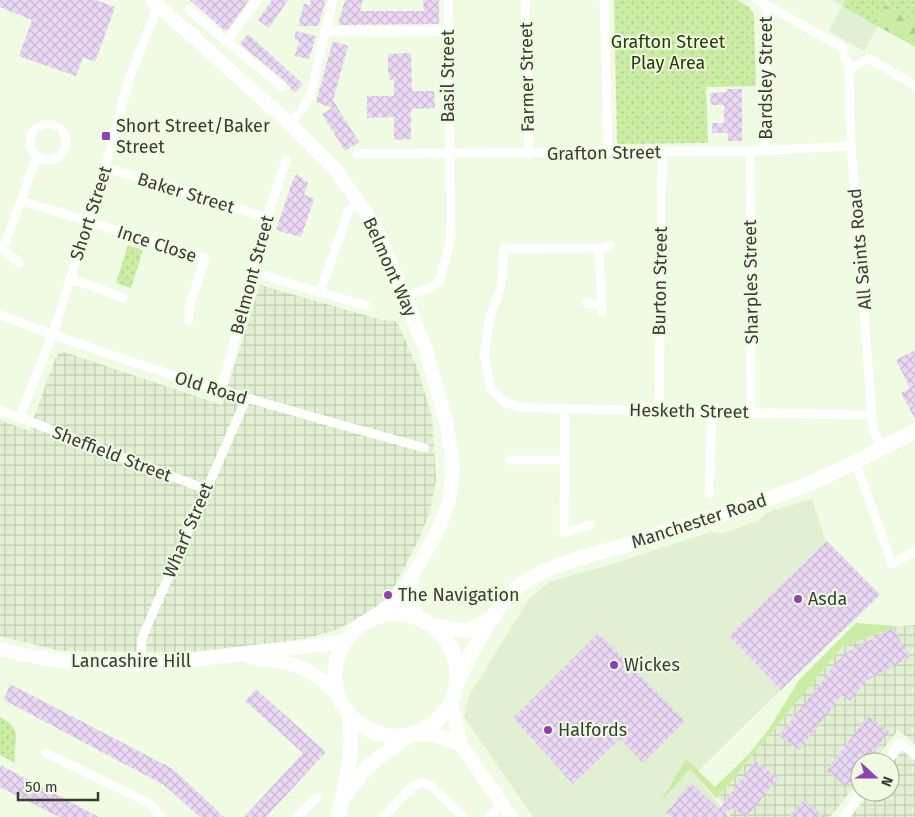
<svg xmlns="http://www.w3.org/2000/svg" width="915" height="817" font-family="'Fira Sans',sans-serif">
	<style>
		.built { fill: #e1efd2 }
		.industrial { fill: url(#industrial-grid) }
		.grass { fill: #caeda3 }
		.forest { fill: url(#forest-firs) }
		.park { fill: url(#park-dots) }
		.building { fill: url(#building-cross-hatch) }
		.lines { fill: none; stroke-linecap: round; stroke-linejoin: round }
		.street { stroke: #fff; stroke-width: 9 }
		.secondary { stroke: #fff; stroke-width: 14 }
		.primary { stroke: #fff; stroke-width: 15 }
		.poi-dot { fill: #9042b3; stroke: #effbe3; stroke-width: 2 }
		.labels { text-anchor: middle; stroke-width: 4; stroke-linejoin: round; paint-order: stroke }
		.park-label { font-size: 18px; fill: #273d03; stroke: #effbe3 }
		.street-label { font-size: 18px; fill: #383d34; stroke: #effbe3 }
		.poi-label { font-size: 18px; fill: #383d34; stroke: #effbe3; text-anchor: start }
	</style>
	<defs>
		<pattern id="industrial-grid" width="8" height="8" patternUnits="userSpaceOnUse" patternTransform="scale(1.25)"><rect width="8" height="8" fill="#e1efd2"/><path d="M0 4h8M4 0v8" fill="none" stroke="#c2ceb5"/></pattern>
		<pattern id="forest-firs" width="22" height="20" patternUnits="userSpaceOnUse" patternTransform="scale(1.25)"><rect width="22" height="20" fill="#caeda3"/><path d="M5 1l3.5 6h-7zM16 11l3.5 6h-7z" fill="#aecc8d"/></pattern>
		<pattern id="park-dots" width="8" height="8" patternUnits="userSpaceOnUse" patternTransform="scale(1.25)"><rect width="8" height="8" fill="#caeda3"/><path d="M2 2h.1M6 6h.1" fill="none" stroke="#aecc8d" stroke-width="1.8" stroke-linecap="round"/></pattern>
		<pattern id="building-cross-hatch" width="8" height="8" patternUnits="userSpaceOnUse" patternTransform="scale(1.25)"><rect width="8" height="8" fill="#ebd8f5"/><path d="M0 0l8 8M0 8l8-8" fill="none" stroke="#cabad3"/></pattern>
	</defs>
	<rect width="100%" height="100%" fill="#effbe3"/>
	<!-- built -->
	<g class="built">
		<polygon points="832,0 915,0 915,47 878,26 864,51 829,31 842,6"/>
		<polygon points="812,499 826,541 879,593 698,771 686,760 664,797 690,769 730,817 533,817 464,717 469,696 529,599 551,581 603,567 711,532 721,534 758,521 766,513"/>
	</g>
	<!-- industrial -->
	<g class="industrial">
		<polygon points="260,285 382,320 397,321 418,370 432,417 436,480 430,512 419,539 393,589 379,609 333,631 299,640 190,652 61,651 0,636 0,420 29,431 55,359 59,353 64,352 222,405"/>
		<polygon points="915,625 915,744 898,730 873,762 860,762 860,779 830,817 731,817 718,797 842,647 898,626"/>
		<polygon points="902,750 915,761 915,817 851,817 870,792 890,792 890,766"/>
	</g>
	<!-- grass -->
	<polygon class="grass" points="856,623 898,626 842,647 718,797 716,798 690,769 661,801 686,759 715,787 748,755 769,729 799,680"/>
	<!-- forest -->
	<polygon class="forest" points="885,5 915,23 915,47 854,13"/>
	<!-- park -->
	<g class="park">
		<polygon points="614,0 737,0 749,7 754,15 756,86 706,87 708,143 617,144"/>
		<polygon points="846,0 915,0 915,23 885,5 873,23 842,6"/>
		<polygon points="128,245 143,250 131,288 116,283"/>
		<path d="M0,717C25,730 13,740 15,763L0,755Z"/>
	</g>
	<!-- building -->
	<g class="building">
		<polygon points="0,0 96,0 115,7 95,62 83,57 76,76 19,56 32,20 0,7"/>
		<polygon points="190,0 249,0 226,32"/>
		<polygon points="272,0 288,0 269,28 258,20"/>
		<polygon points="311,0 326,0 318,26 298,26 304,4 310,5"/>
		<polygon points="345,0 363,0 360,11 424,11 423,0 439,0 439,24 338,25"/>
		<polygon points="296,31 316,36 309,59 295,56 299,41 294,39"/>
		<polygon points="248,34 303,84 294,93 286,82 240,44"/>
		<polygon points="333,41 348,46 333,100 359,142 345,151 322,114 332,108 316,102"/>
		<polygon points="411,53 412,91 434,91 435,108 411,109 411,139 394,140 394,117 367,118 367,96 394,96 394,79 390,80 388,71 388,54"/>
		<polygon points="726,89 742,89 742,141 728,141 728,133 712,133 712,123 724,123 724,105 711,105 710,93 726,92"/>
		<polygon points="297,174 308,183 304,195 314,199 301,237 276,230 294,177"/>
		<polygon points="915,350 915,419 901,393 910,388 896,360"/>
		<polygon points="827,541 880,595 781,690 729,636"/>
		<polygon points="893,628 910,657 866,681 850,701 842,695 799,750 779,736 838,661 849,651"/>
		<polygon points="598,633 685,721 643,763 620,739 573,784 513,718"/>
		<polygon points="10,684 173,769 224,817 200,817 164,785 4,700"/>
		<polygon points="256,689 326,752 266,817 244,817 303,753 245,701"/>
		<polygon points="868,716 889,732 866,762 860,762 860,770 847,787 826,771"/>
		<polygon points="756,761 778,778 747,817 731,808 725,814 729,817 671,817 666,813 691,783 719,809"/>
		<polygon points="0,765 99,817 59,817 0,787"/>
		<polygon points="803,800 825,817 789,817"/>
	</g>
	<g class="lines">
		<!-- street -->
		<g class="street">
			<polyline points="525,0 529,154"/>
			<polyline points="604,0 608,152"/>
			<polyline points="757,0 842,47 849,70 851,146 873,429 882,449"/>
			<polyline points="766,5 766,151"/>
			<polyline points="188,9 282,87"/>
			<polyline points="324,31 447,31"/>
			<polyline points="226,42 257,0"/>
			<polyline points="849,70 869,58 915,86"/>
			<circle cx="48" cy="142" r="18"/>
			<polyline points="290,124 305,105 311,93 333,0"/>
			<polyline points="750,151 751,413"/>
			<polyline points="357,154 750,151 851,146"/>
			<polyline points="105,168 158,182 267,218"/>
			<polyline points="22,201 205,258 189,308 189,320"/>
			<polyline points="609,245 599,248 504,249 501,286 490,317 484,354 491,389 506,403 520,407 565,409 872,415"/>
			<polyline points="599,248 602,312"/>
			<polyline points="19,263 3,249 37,157"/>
			<polyline points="252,272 367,306"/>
			<polyline points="70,278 123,298"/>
			<polyline points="320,292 349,210"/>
			<polyline points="410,295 431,287 440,280 451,237 448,0"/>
			<polyline points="587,303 602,305"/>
			<path d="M1,315C140,369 282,409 425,448"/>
			<polyline points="221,391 267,218 286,160"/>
			<polyline points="565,409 564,533 590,525"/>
			<polyline points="0,410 205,489"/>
			<polyline points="659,410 662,152"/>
			<polyline points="19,418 53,334 105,168 129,79 158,6"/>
			<polyline points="509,460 564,460"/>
			<polyline points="856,463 892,564 915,551"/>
			<polyline points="709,494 712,411"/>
			<polyline points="141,664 142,638 246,399"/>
			<polyline points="46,753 149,803 161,817"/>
			<polyline points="886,762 900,743 915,755"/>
			<polyline points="297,817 317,798"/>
			<polyline points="383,817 413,786 422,782 430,785 463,817"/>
			<polyline points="489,817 503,804"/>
			<polyline points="843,817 862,792"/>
		</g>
		<!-- secondary -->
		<g class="secondary">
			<polyline points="152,0 290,124 336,170 376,228 426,350 447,425 453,466 449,501 439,528 411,579 392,604 373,617"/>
			<polyline points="411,579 413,607 419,617"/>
			<path d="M0,649C88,673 168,664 257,652C286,649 315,647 344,641"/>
			<path d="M252,658C293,663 308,664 338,695"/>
			<polyline points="451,703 461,745 511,817"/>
			<polyline points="415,734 433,734 461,745"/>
		</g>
		<!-- primary -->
		<g class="primary">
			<circle cx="396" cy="675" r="61"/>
			<polyline points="434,625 466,631 492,619"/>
			<path d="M457,684C468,658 497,601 520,585C559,558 607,553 651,537C705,519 760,504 813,482C848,467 881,449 915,431"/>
			<polyline points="345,795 370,764 408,737"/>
			<path d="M338,817C346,782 355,750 349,715"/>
		</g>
	</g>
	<!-- markers -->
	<g class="poi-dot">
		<rect x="101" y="131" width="10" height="10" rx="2.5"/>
		<circle cx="388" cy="595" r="5"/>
		<circle cx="798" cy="599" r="5"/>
		<circle cx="614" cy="665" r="5"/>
		<circle cx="548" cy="730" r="5"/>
	</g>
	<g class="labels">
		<!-- park labels -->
		<g class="park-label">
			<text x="668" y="48">Grafton Street<tspan x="668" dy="21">Play Area</tspan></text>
		</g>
		<!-- street labels -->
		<g class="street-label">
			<text transform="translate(448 76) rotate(-90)" y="6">Basil Street</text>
			<text transform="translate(527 77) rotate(-91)" y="6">Farmer Street</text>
			<text transform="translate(766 78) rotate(-90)" y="6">Bardsley Street</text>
			<text transform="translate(604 153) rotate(-1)" y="6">Grafton Street</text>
			<text transform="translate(186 193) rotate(17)" y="6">Baker Street</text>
			<text transform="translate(91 213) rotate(-72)" y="6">Short Street</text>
			<text transform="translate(157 244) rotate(18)" y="6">Ince Close</text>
			<text transform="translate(860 249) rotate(-95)" y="6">All Saints Road</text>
			<text transform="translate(390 267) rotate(66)" y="6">Belmont Way</text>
			<text transform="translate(252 275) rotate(-75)" y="6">Belmont Street</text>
			<text transform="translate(660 281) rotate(-89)" y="6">Burton Street</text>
			<text transform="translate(751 282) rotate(-91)" y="6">Sharples Street</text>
			<text transform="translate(211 388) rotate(17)" y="6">Old Road</text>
			<text transform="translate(689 411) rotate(1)" y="6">Hesketh Street</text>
			<text transform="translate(112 454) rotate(21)" y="6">Sheffield Street</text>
			<text transform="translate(699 521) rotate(-18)" y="6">Manchester Road</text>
			<text transform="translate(188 530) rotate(-67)" y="6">Wharf Street</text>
			<text x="131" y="667">Lancashire Hill</text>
		</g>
		<!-- poi labels -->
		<g class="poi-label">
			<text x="116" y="132">Short Street/Baker<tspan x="116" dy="21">Street</tspan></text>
			<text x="398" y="601">The Navigation</text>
			<text x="808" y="605">Asda</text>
			<text x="624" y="671">Wickes</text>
			<text x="558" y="736">Halfords</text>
		</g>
	</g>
	<!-- north arrow -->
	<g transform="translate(875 777) rotate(111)"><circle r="24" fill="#effbe3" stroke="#a6af9d"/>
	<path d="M0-4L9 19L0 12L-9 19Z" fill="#9042b3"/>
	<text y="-8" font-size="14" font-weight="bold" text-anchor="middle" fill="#383d34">N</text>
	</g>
	<!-- scale -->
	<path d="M18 792v8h80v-8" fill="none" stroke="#383d34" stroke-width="2.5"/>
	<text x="25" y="792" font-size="15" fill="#383d34" stroke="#effbe3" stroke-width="4" paint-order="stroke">50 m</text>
</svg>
